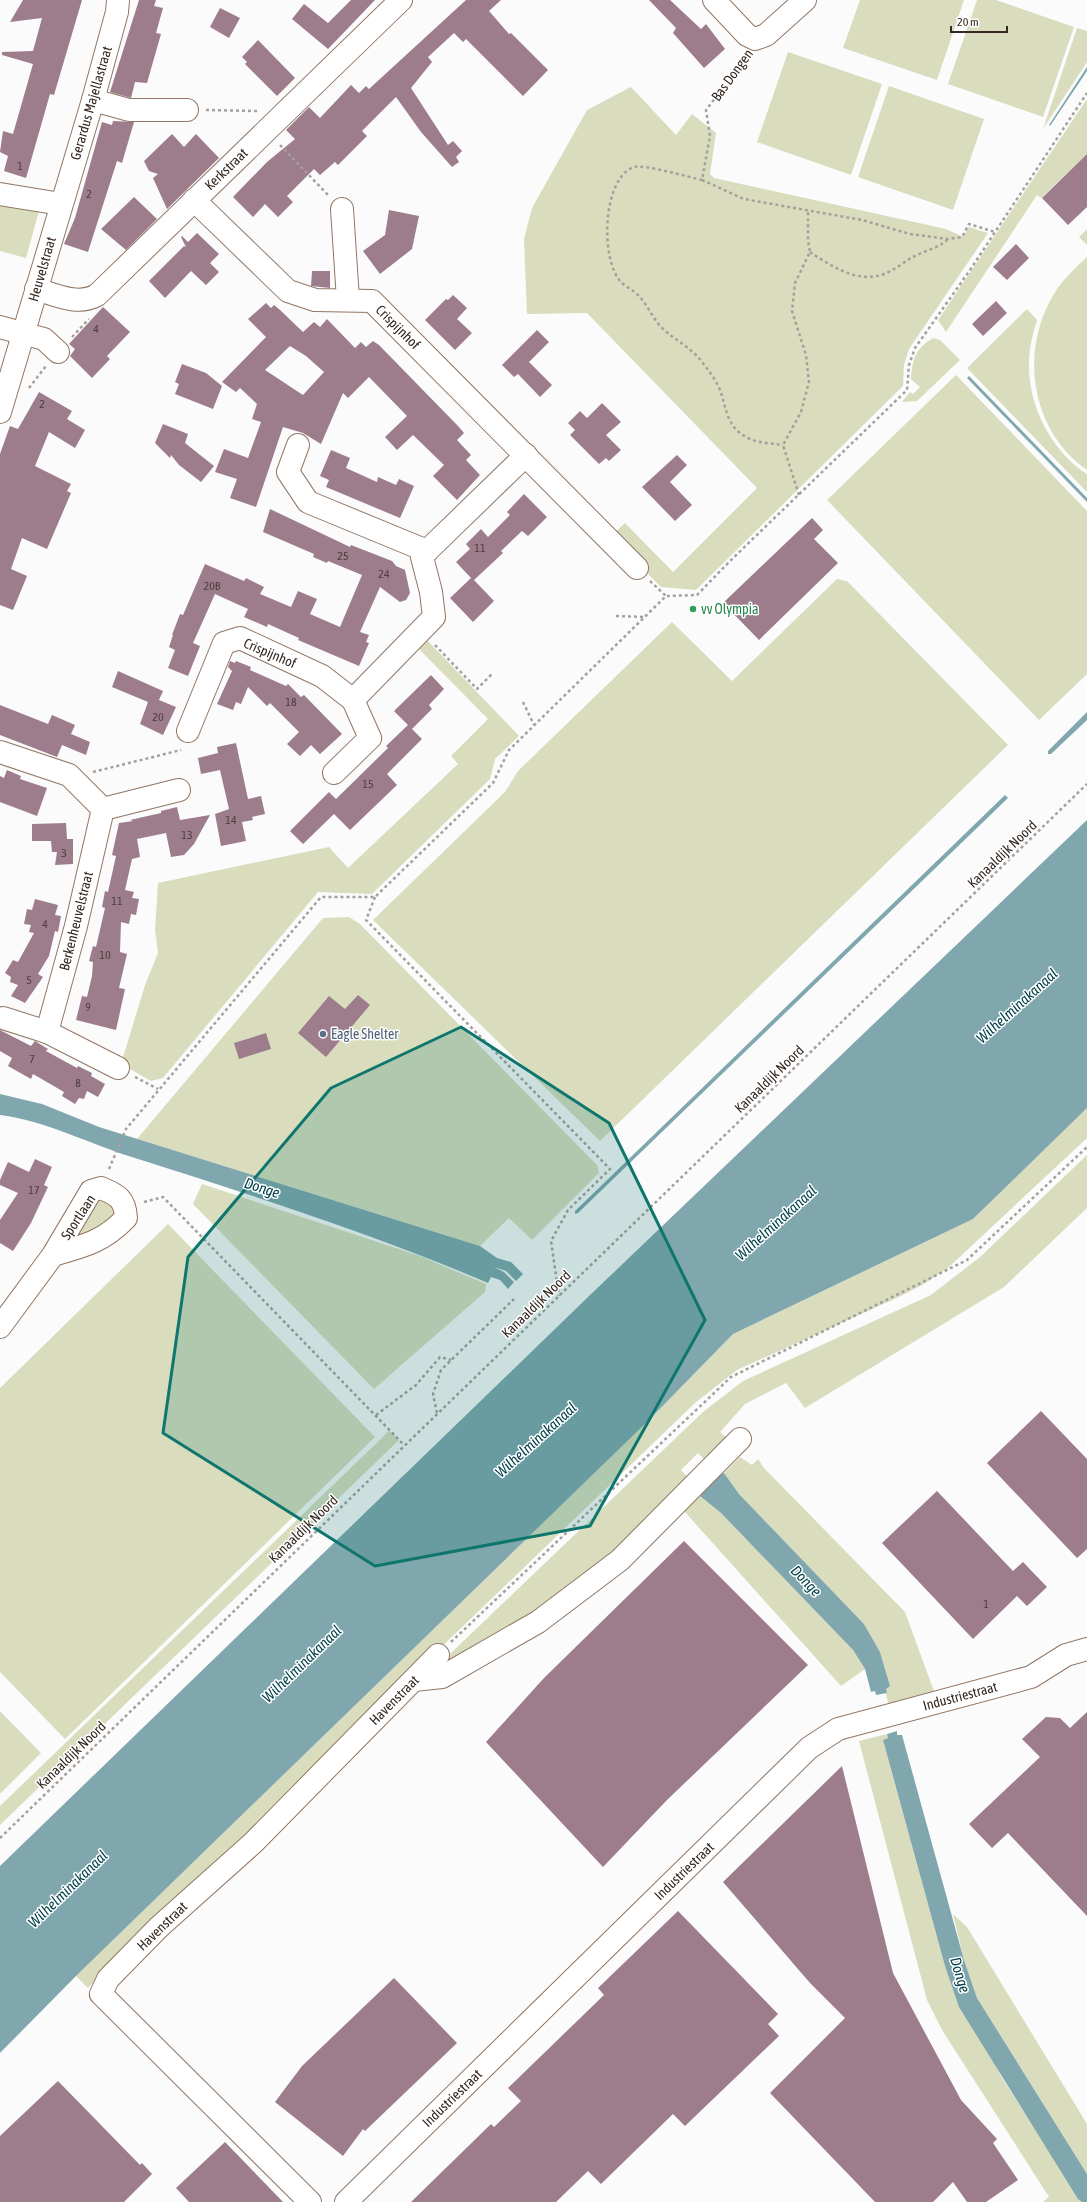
<svg xmlns="http://www.w3.org/2000/svg" width="1087" height="2202" font-family="'Asap Condensed',sans-serif">
	<style>
		.green { fill: #d9ddbe }
		.water { fill: #80a6ae }
		.building { fill: #9d7d8c; fill-rule: evenodd }
		.lines { fill: none; stroke-linecap: round; stroke-linejoin: round }
		.minor-casing { stroke: #927663; stroke-width: 24 }
		.path { stroke: #a5a09d; stroke-width: 2.5; stroke-dasharray: 3 3; stroke-linecap: butt }
		.minor { stroke: #fff; stroke-width: 22 }
		.marked { fill: #0f766e; fill-opacity: 0.2; stroke: #0f766e; stroke-width: 3; stroke-linejoin: round }
		.leisure-dot { fill: #2e9e5b; stroke: #fff; stroke-width: 1.5 }
		.service-dot { fill: #5c6f8a; stroke: #fff; stroke-width: 1.5 }
		.labels { text-anchor: middle; stroke-width: 3; stroke-linejoin: round; paint-order: stroke }
		.number-label { font-size: 12px; fill: #4e3d3b }
		.street-label { font-size: 14px; fill: #342820; stroke: #fff }
		.leisure-label { font-size: 14px; fill: #27864d; stroke: #fff; text-anchor: start }
		.service-label { font-size: 14px; fill: #4e5e75; stroke: #fff; text-anchor: start }
		.water-label { font-size: 15px; font-style: italic; fill: #04424b; stroke: #fff }
	</style>
	<rect width="100%" height="100%" fill="#fbfbfb"/>
	<!-- green -->
	<g class="green">
		<polygon points="860,0 964,0 937,80 843,48"/>
		<polygon points="977,0 996,0 1074,27 1043,117 948,84"/>
		<polygon points="1077,28 1087,31 1087,62 1043,129"/>
		<polygon points="788,52 882,84 851,175 757,142"/>
		<polygon points="889,86 984,119 953,210 858,177"/>
		<polygon points="631,87 676,135 692,114 716,133 710,174 714,178 946,229 963,237 969,227 988,233 909,349 904,365 903,386 696,590 661,587 628,554 615,532 625,523 673,572 757,488 587,313 527,314 524,239 532,208 587,110"/>
		<polygon points="1087,99 1087,154 1041,198 1037,195 946,332 938,320"/>
		<polygon points="0,203 39,211 26,258 0,251"/>
		<polygon points="1087,229 1087,245 1079,237"/>
		<path d="M1087,257V470C1033,432 1020,357 1050,301C1059,283 1073,270 1087,257Z"/>
		<path d="M1027,309L1037,320C1033,334 1029,348 1029,363C1028,405 1051,451 1087,474V492L967,368Z"/>
		<path d="M933,338L940,340L960,360L917,401L902,402L910,392L913,394L920,387L911,379C912,359 916,348 933,338Z"/>
		<polygon points="956,375 1087,511 1087,674 1039,720 827,500"/>
		<polygon points="837,579 847,581 1008,745 600,1141 373,920 505,792 518,771 672,622 732,681"/>
		<polygon points="425,638 519,736 495,759 490,779 372,894 318,892 163,1078 151,1081 121,1064 145,985 158,953 155,930 158,883 329,847 348,868 458,764 451,756 488,719 416,646"/>
		<polygon points="349,917 360,924 597,1165 599,1173 532,1240 509,1218 480,1246 137,1139 323,918"/>
		<polygon points="1087,1108 1087,1138 949,1267 924,1284 901,1296 737,1370 695,1403 323,1761 220,1859 160,1912 88,1988 76,1976 647,1422 733,1334 973,1219"/>
		<polygon points="1087,1155 1087,1208 1004,1287 805,1408 786,1383 745,1404 720,1432 729,1440 707,1462 698,1453 681,1470 690,1479 602,1564 565,1595 451,1661 448,1659 451,1653 703,1412 743,1381 931,1295 980,1257"/>
		<polygon points="202,1184 420,1256 486,1284 485,1292 374,1389 193,1204"/>
		<polygon points="105,1198 119,1215 67,1245 96,1200"/>
		<polygon points="168,1224 375,1437 65,1739 0,1672 0,1388"/>
		<polygon points="389,1431 399,1440 0,1825 0,1806"/>
		<polygon points="740,1457 752,1465 758,1459 764,1468 905,1612 935,1694 889,1707 885,1689 890,1686 880,1652 864,1624 739,1494 724,1473"/>
		<polygon points="700,1496 721,1513 853,1650 865,1669 841,1686 684,1511"/>
		<polygon points="0,1711 41,1753 0,1794"/>
		<polygon points="887,1734 888,1738 883,1740 945,1966 1002,2078 1082,2202 1043,2202 1049,2197 942,2030 927,2000 859,1741"/>
		<polygon points="953,1914 967,1927 1087,2124 1087,2174 977,1998 964,1960"/>
	</g>
	<!-- water -->
	<g class="water">
		<polygon points="1087,67 1087,71 1050,126 1049,125"/>
		<polygon points="969,376 1087,498 1087,502 967,378"/>
		<polygon points="1087,712 1087,720 1051,754 1048,754 1048,751"/>
		<polygon points="1005,795 1008,798 578,1213 575,1214 575,1211"/>
		<polygon points="1087,820 1087,1108 973,1219 733,1334 647,1422 76,1976 0,2053 0,1866 588,1297"/>
		<path d="M0,1094L42,1104L99,1127L480,1246L497,1258L511,1262L523,1274L516,1281L506,1271L494,1267L504,1272L514,1282L508,1289L500,1280L491,1277L488,1283C374,1234 254,1196 135,1158C89,1144 47,1121 0,1115Z"/>
		<polygon points="724,1473 739,1494 864,1624 880,1652 890,1686 886,1689 887,1693 876,1695 875,1691 871,1692 865,1669 853,1650 721,1513 700,1496 716,1474 719,1476"/>
		<polygon points="897,1731 897,1735 902,1735 964,1960 977,1998 1087,2174 1087,2202 1082,2202 1078,2199 959,2007 945,1966 883,1740 888,1738 887,1734"/>
	</g>
	<!-- building -->
	<g class="building">
		<polygon points="23,0 82,0 54,95 50,94 26,178 4,171 8,156 0,152 3,131 13,134 33,64 2,55 2,52 33,51 42,18 10,22"/>
		<polygon points="139,0 156,0 154,6 163,8 156,33 161,34 147,83 135,82 131,98 110,92"/>
		<polygon points="351,0 375,0 328,49 292,19 304,4 328,23"/>
		<polygon points="466,0 501,0 489,11 509,34 511,33 548,70 523,96 466,39 463,42 454,33 428,57 432,62 411,88 448,145 453,141 462,151 456,157 459,162 452,167 421,132 396,97 362,131 367,136 338,165 335,162 320,175 314,169 287,196 293,202 278,217 265,204 253,217 233,197 267,162 295,139 286,130 309,107 320,118 351,85 359,93 366,86 369,89"/>
		<polygon points="649,0 670,0 701,29 706,24 725,49 704,68 673,33 676,28"/>
		<polygon points="220,8 240,18 229,38 210,27"/>
		<polygon points="258,40 295,78 277,96 245,64 247,62 242,57"/>
		<polygon points="113,121 134,122 122,163 117,161 88,252 64,244 75,218 102,122 112,125"/>
		<polygon points="172,134 184,147 196,134 219,158 167,209 153,178 158,174 149,171 144,161"/>
		<polygon points="1087,154 1087,207 1068,225 1042,198"/>
		<polygon points="134,197 157,219 126,250 101,229"/>
		<polygon points="389,210 419,216 412,249 380,274 363,251 385,235"/>
		<polygon points="197,233 219,254 210,263 219,272 206,285 191,271 165,298 149,281 184,246 186,247 181,237 182,236 188,242"/>
		<polygon points="1016,244 1029,258 1007,280 993,267"/>
		<polygon points="312,271 330,271 330,288 311,286"/>
		<polygon points="453,295 467,308 457,319 472,333 455,350 425,320 446,299 448,300"/>
		<polygon points="996,301 1007,313 983,336 972,324"/>
		<path d="M266,303L271,308L274,305L280,310L303,332L314,322L320,327L327,319L355,348L361,342L366,347L373,341L379,345L458,426L464,433L457,440L471,455L466,460L480,475L457,500L433,476L444,465L413,435L397,450L385,437L407,416L369,377L348,398L343,393L321,444L303,433L283,427L256,507L230,498L237,479L215,472L224,449L248,458L261,422L252,419L257,404L240,388L236,392L222,382L266,337L248,319ZM290,346L306,356L324,372L303,395L265,370Z"/>
		<polygon points="103,307 130,332 107,356 110,359 92,378 70,356 75,349 69,344"/>
		<polygon points="537,330 549,342 529,362 552,385 540,397 518,374 514,377 502,365"/>
		<polygon points="182,364 206,373 222,386 213,409 175,394 179,384 175,382"/>
		<polygon points="39,392 72,411 67,419 85,430 75,448 49,432 35,466 71,484 67,491 71,493 47,549 22,538 11,569 27,576 13,610 0,605 0,454 10,426 18,429"/>
		<polygon points="602,403 621,422 606,435 621,450 609,461 606,458 599,464 570,435 575,430 568,423 580,411 587,418"/>
		<polygon points="163,424 188,434 185,443 214,466 201,482 179,465 171,455 170,458 155,443"/>
		<polygon points="331,450 350,458 346,468 377,482 378,477 396,485 399,479 414,486 400,518 326,487 329,480 320,476"/>
		<polygon points="677,455 687,465 670,482 692,505 675,521 642,487"/>
		<polygon points="524,494 547,517 528,536 522,531 501,551 503,553 474,580 494,601 473,622 450,598 471,578 456,562 470,549 466,544 481,529 488,537 510,515 507,512"/>
		<polygon points="270,509 350,547 351,545 392,561 396,566 405,570 410,593 406,600 400,602 380,587 360,632 369,635 366,642 369,643 359,666 298,640 299,638 268,624 267,627 244,617 248,609 215,594 193,643 200,646 188,676 168,668 175,650 169,647 173,635 172,635 180,614 183,615 205,564 244,581 246,578 264,587 260,594 291,607 298,591 317,599 310,614 340,627 362,575 328,561 327,563 313,557 314,554 263,532"/>
		<polygon points="812,518 823,530 814,539 838,563 759,640 723,603"/>
		<polygon points="230,661 235,663 236,661 251,667 250,670 286,686 288,684 301,697 304,695 342,734 320,754 311,745 300,756 287,744 299,732 270,703 267,706 248,687 241,704 236,702 233,710 217,704 232,671 228,667"/>
		<polygon points="118,671 163,691 159,700 176,707 163,735 140,724 148,702 112,687"/>
		<polygon points="431,675 444,689 429,705 432,709 412,729 422,739 387,774 397,785 350,830 334,814 303,844 290,831 329,792 336,799 388,748 386,746 408,725 394,711"/>
		<polygon points="0,705 48,724 52,715 75,725 71,734 90,742 86,755 62,745 57,757 0,735"/>
		<polygon points="236,743 248,799 261,796 265,814 252,817 253,820 242,822 246,841 221,846 215,814 229,809 220,770 201,774 198,758 218,753 217,747"/>
		<polygon points="7,770 21,776 20,779 47,788 37,816 0,802 0,776 4,778"/>
		<polygon points="177,807 180,820 210,815 194,844 184,855 171,857 166,833 137,839 140,857 132,859 125,890 134,892 132,898 139,899 136,915 131,914 129,924 121,922 120,952 127,954 119,988 125,989 116,1030 76,1020 82,996 87,997 92,976 93,962 89,961 93,946 96,947 105,908 102,907 105,891 108,892 116,856 112,855 119,823 133,821 130,820 161,813 161,811"/>
		<polygon points="66,823 67,839 73,839 73,864 55,865 57,852 52,852 51,841 32,841 32,824"/>
		<polygon points="35,899 58,905 55,915 61,916 58,932 55,931 49,956 38,974 43,977 25,1003 11,996 18,985 10,982 11,977 5,973 13,960 18,962 34,933 29,932 31,925 24,924 27,909 32,910"/>
		<polygon points="358,995 370,1005 326,1057 298,1033 329,996 345,1009"/>
		<polygon points="0,1030 31,1046 35,1041 48,1049 46,1051 77,1068 78,1066 92,1073 91,1076 105,1084 98,1097 87,1091 84,1099 79,1098 75,1104 62,1096 64,1092 33,1074 31,1079 8,1066 12,1058 0,1051"/>
		<polygon points="266,1033 271,1049 239,1059 234,1043"/>
		<polygon points="35,1159 52,1167 44,1185 48,1187 31,1223 13,1251 0,1243 0,1220 18,1193 0,1185 0,1180 8,1162 29,1172"/>
		<polygon points="1041,1411 1087,1459 1087,1549 1077,1558 987,1463"/>
		<polygon points="937,1491 1013,1571 1023,1562 1047,1587 1027,1606 1017,1596 973,1639 882,1543"/>
		<polygon points="684,1541 808,1665 667,1800 603,1867 486,1742 544,1678"/>
		<polygon points="1087,1712 1087,1916 1008,1833 992,1848 969,1824 1040,1757 1022,1739 1046,1717 1060,1718 1070,1728"/>
		<polygon points="842,1766 893,1973 961,2100 997,2139 993,2143 1018,2180 986,2202 967,2202 953,2182 933,2202 875,2202 770,2093 845,2018 810,1983 723,1882"/>
		<polygon points="678,1911 778,2014 768,2024 779,2036 685,2126 673,2114 601,2184 588,2171 556,2202 411,2202 491,2124 494,2127 521,2101 508,2088 604,1995 598,1988"/>
		<polygon points="394,1978 457,2043 365,2131 363,2129 343,2156 275,2102 302,2066"/>
		<polygon points="58,2081 140,2165 142,2163 152,2174 124,2202 0,2202 0,2136"/>
		<polygon points="225,2142 283,2202 189,2202 176,2188"/>
	</g>
	<g class="lines">
		<!-- minor casing -->
		<g class="minor-casing">
			<g id="minor">
				<polyline points="714,0 747,35 755,39 766,35 805,0"/>
				<polyline points="93,100 129,110 187,110"/>
				<polyline points="0,194 61,204"/>
				<polyline points="194,200 288,291 315,300 372,301 637,568"/>
				<polyline points="342,209 348,300"/>
				<path d="M36,289C56,295 78,306 97,295L401,0"/>
				<polyline points="0,327 44,339 58,352"/>
				<polyline points="0,412 93,100 117,12 118,0"/>
				<polyline points="298,445 288,472 308,502 427,551 526,455"/>
				<polyline points="188,731 224,643 240,638 322,676 353,700 434,617 431,592 422,557 427,551"/>
				<polyline points="0,752 69,775 103,809 76,926 47,1032"/>
				<polyline points="334,773 370,738 353,700"/>
				<polyline points="103,809 179,790"/>
				<polyline points="3,1018 47,1032 118,1068"/>
				<path d="M0,1327L53,1255L91,1191L101,1188C118,1195 125,1199 126,1218C103,1242 84,1246 53,1255"/>
				<polyline points="414,1680 442,1677 538,1622 620,1560 740,1439"/>
				<polyline points="310,2202 101,1994 108,1979 159,1927 253,1843 438,1655"/>
				<polyline points="346,2202 809,1748 838,1729 1031,1677 1066,1655 1087,1649"/>
			</g>
		</g>
		<!-- path -->
		<g class="path">
			<polyline points="747,57 706,110 710,136 702,180 744,199 862,220 910,234 948,239 962,237 969,224 995,232"/>
			<polyline points="206,110 257,111"/>
			<polyline points="280,145 328,195"/>
			<path d="M702,180C689,177 643,164 634,167C602,178 600,260 621,282C626,287 633,290 638,295C647,304 652,317 661,327C674,340 691,347 702,362C709,371 716,380 720,390C726,406 726,422 740,433C752,443 768,443 783,445"/>
			<path d="M810,252C831,266 858,284 884,274C894,270 903,263 911,258C923,251 937,249 947,240"/>
			<polyline points="72,337 89,319"/>
			<polyline points="29,388 46,366"/>
			<polyline points="799,495 783,445 801,412 809,382 806,355 792,311 795,283 810,252 808,241 808,209"/>
			<polyline points="650,581 666,596"/>
			<polyline points="616,616 645,617"/>
			<polyline points="435,645 477,689 493,673"/>
			<polyline points="523,702 534,725"/>
			<polyline points="93,772 181,750"/>
			<polyline points="375,897 366,920 610,1169 568,1210 551,1241 559,1296"/>
			<polyline points="135,1077 158,1089"/>
			<polyline points="109,1169 126,1129 321,897 375,897 493,783 509,750 666,596 697,595 731,560 907,390 909,365 915,348 970,270 1087,93"/>
			<polyline points="144,1202 163,1197 404,1445"/>
			<polyline points="437,1413 433,1394 441,1370 514,1299"/>
			<polyline points="376,1415 416,1385 440,1357 451,1360"/>
			<polyline points="451,1642 731,1377 967,1260 1087,1147"/>
			<polyline points="0,1838 1087,784"/>
		</g>
		<!-- minor -->
		<use href="#minor" class="minor"/>
	</g>
	<!-- marked area -->
	<path class="marked" d="M461,1027L609,1123L705,1320L590,1526L375,1566L163,1433L188,1257L331,1088Z"/>
	<!-- markers -->
	<circle class="leisure-dot" cx="693" cy="609" r="4"/>
	<circle class="service-dot" cx="323" cy="1034" r="4"/>
	<g class="labels">
		<!-- number labels -->
		<g class="number-label">
			<text x="20" y="170">1</text>
			<text x="89" y="198">2</text>
			<text x="96" y="333">4</text>
			<text x="42" y="408">2</text>
			<text x="480" y="552">11</text>
			<text x="343" y="560">25</text>
			<text x="384" y="578">24</text>
			<text x="212" y="590">20B</text>
			<text x="291" y="706">18</text>
			<text x="158" y="721">20</text>
			<text x="368" y="788">15</text>
			<text x="231" y="824">14</text>
			<text x="187" y="839">13</text>
			<text x="64" y="857">3</text>
			<text x="117" y="905">11</text>
			<text x="45" y="928">4</text>
			<text x="105" y="959">10</text>
			<text x="29" y="984">5</text>
			<text x="88" y="1011">9</text>
			<text x="32" y="1063">7</text>
			<text x="78" y="1087">8</text>
			<text x="34" y="1194">17</text>
			<text x="986" y="1608">1</text>
		</g>
		<!-- street labels -->
		<g class="street-label">
			<text transform="translate(732 75) rotate(-54)" y="5">Bas Dongen</text>
			<text transform="translate(91 103) rotate(-74)" y="5">Gerardus Majellastraat</text>
			<text transform="translate(226 169) rotate(-44)" y="5">Kerkstraat</text>
			<text transform="translate(42 269) rotate(-74)" y="5">Heuvelstraat</text>
			<text transform="translate(398 327) rotate(45)" y="5">Crispijnhof</text>
			<text transform="translate(270 653) rotate(23)" y="5">Crispijnhof</text>
			<text transform="translate(1002 854) rotate(-44)" y="5">Kanaaldijk Noord</text>
			<text transform="translate(76 921) rotate(-76)" y="5">Berkenheuvelstraat</text>
			<text transform="translate(769 1079) rotate(-44)" y="5">Kanaaldijk Noord</text>
			<text transform="translate(78 1217) rotate(-57)" y="5">Sportlaan</text>
			<text transform="translate(536 1304) rotate(-44)" y="5">Kanaaldijk Noord</text>
			<text transform="translate(303 1529) rotate(-44)" y="5">Kanaaldijk Noord</text>
			<text transform="translate(960 1696) rotate(-15)" y="5">Industriestraat</text>
			<text transform="translate(394 1700) rotate(-45)" y="5">Havenstraat</text>
			<text transform="translate(71 1755) rotate(-44)" y="5">Kanaaldijk Noord</text>
			<text transform="translate(684 1871) rotate(-44)" y="5">Industriestraat</text>
			<text transform="translate(162 1926) rotate(-44)" y="5">Havenstraat</text>
			<text transform="translate(452 2098) rotate(-44)" y="5">Industriestraat</text>
		</g>
		<!-- leisure labels -->
		<g class="leisure-label">
			<text x="701" y="614">vv Olympia</text>
		</g>
		<!-- service labels -->
		<g class="service-label">
			<text x="331" y="1039">Eagle Shelter</text>
		</g>
		<!-- water labels -->
		<g class="water-label">
			<text transform="translate(1017 1006) rotate(-42)" y="5">Wilhelminakanaal</text>
			<text transform="translate(262 1188) rotate(18)" y="5">Donge</text>
			<text transform="translate(776 1223) rotate(-42)" y="5">Wilhelminakanaal</text>
			<text transform="translate(536 1440) rotate(-42)" y="5">Wilhelminakanaal</text>
			<text transform="translate(806 1581) rotate(46)" y="5">Donge</text>
			<text transform="translate(302 1664) rotate(-44)" y="5">Wilhelminakanaal</text>
			<text transform="translate(68 1889) rotate(-44)" y="5">Wilhelminakanaal</text>
			<text transform="translate(960 1975) rotate(73)" y="5">Donge</text>
		</g>
	</g>
	<!-- scale -->
	<path d="M951 26v6h56v-6" fill="none" stroke="#342820" stroke-width="2"/>
	<text x="957" y="26" font-size="12" fill="#342820" stroke="#ffffff" stroke-width="3" paint-order="stroke">20 m</text>
</svg>
